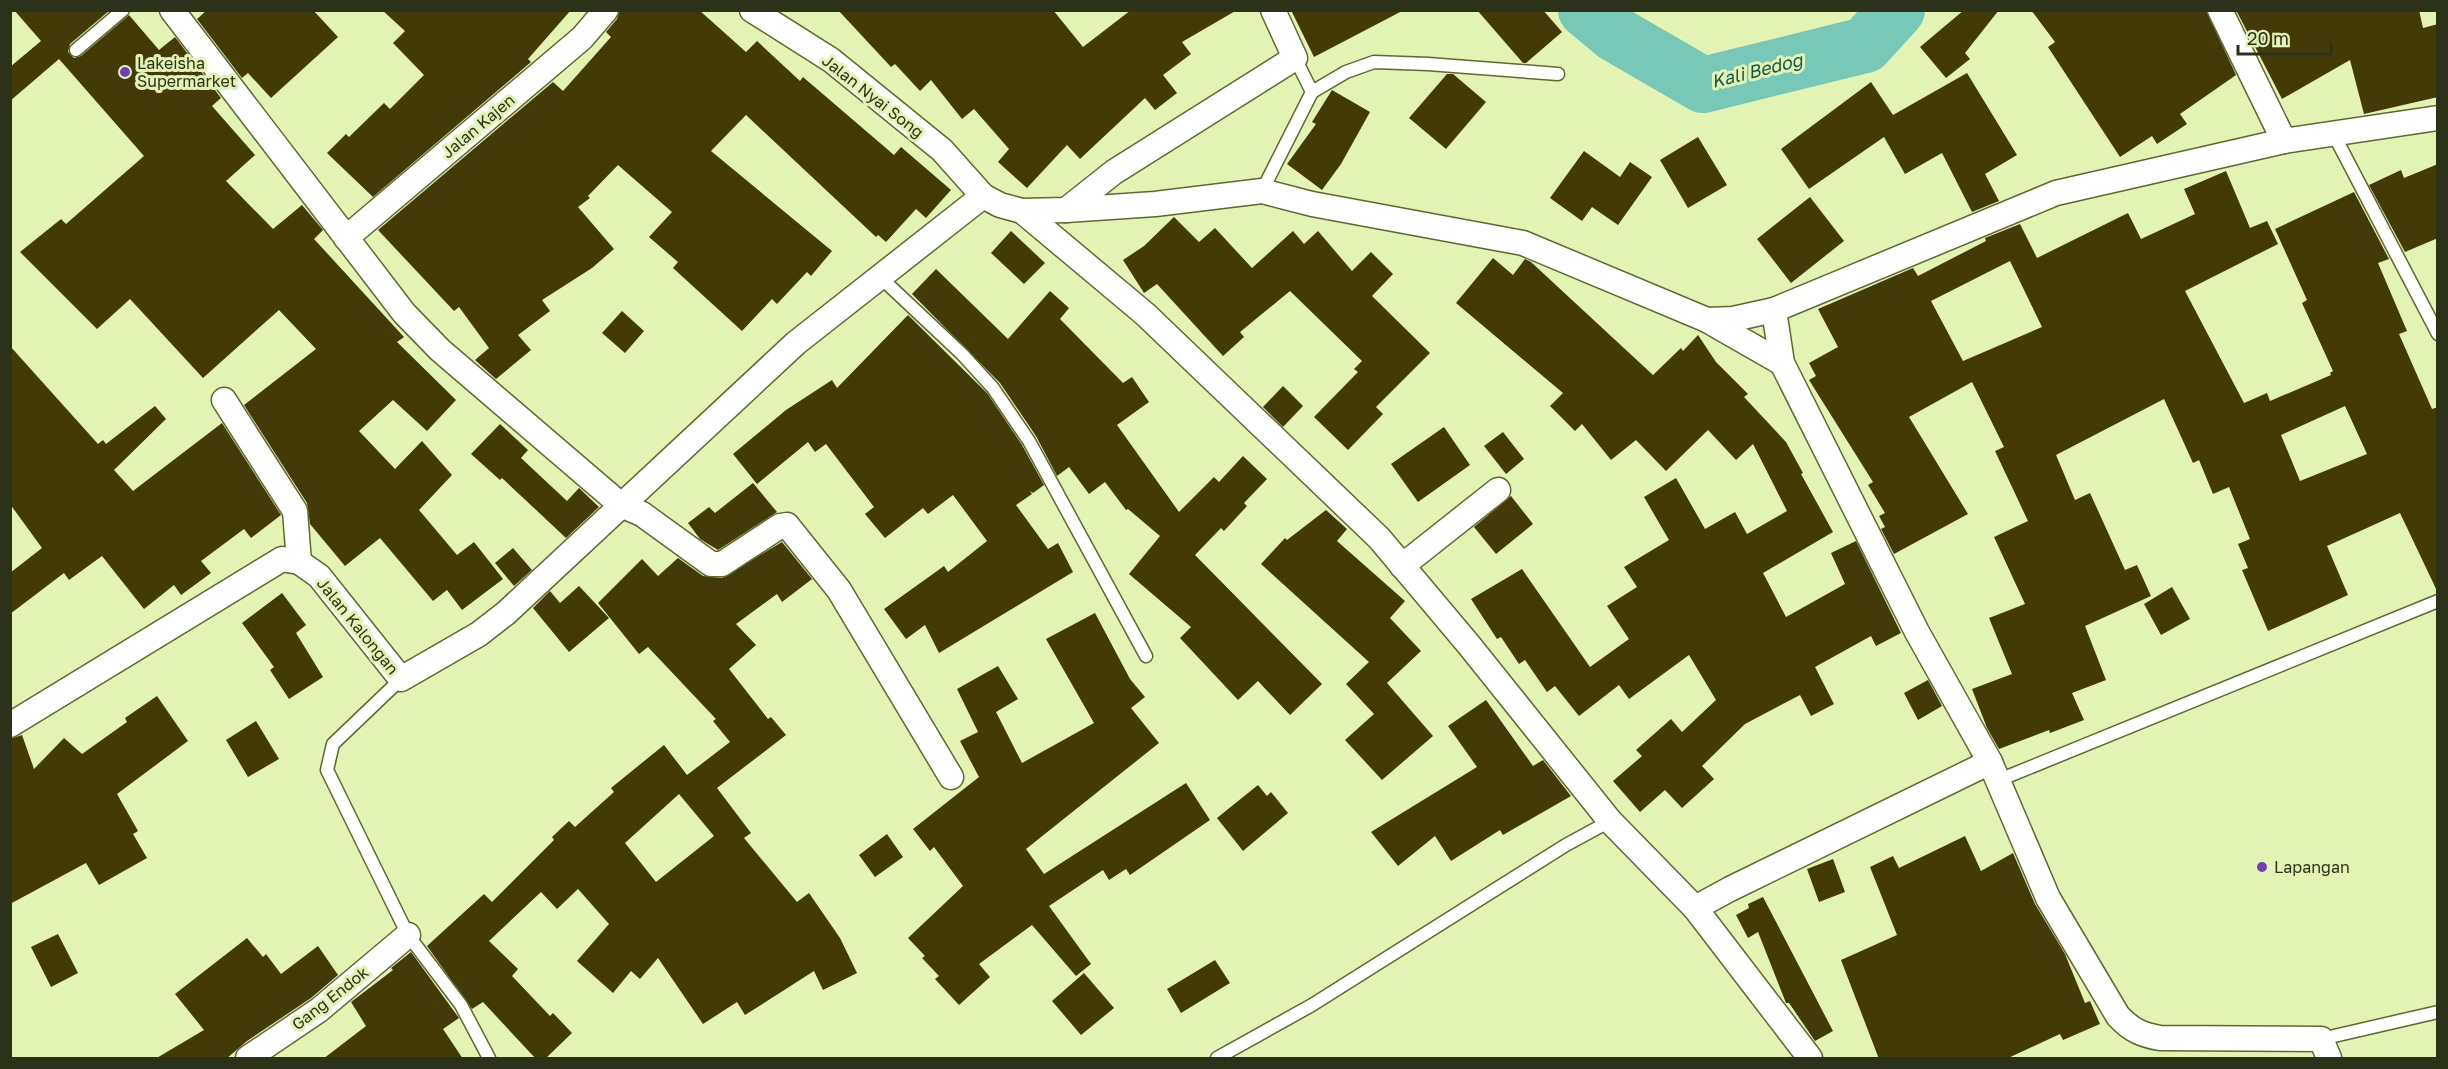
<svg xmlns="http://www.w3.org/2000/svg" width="2448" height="1069" font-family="'Golos Text',sans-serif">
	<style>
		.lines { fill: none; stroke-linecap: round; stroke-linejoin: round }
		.river { stroke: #78c8b8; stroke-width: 56 }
		.building { fill: #423a07; fill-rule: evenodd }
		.service-casing { stroke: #5d692e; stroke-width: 15 }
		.minor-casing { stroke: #5d692e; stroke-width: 27 }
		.service { stroke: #fff; stroke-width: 12 }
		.minor { stroke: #fff; stroke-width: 24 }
		.poi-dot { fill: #723eb5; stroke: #e3f3b3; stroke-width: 2 }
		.labels { text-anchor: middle; stroke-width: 6; stroke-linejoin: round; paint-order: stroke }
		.poi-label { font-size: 16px; fill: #2c3219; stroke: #e3f3b3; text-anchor: start }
		.street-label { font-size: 16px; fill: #2c3219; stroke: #e3f3b3 }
		.water-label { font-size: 18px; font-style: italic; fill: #13574c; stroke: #e3f3b3 }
	</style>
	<rect width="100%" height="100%" fill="#e3f3b3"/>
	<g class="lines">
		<!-- river -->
		<polyline class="river" points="1586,10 1615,34 1703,85 1865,45 1897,10"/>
	</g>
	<!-- building -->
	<g class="building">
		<polygon points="14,10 110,10 70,44 68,52 74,58 81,56 129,15 159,50 175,37 221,98 212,106 255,155 226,181 273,229 302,205 323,230 314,239 404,337 397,342 456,400 427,431 393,400 359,431 395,469 422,441 452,475 419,510 457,555 474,542 503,579 462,610 447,590 433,601 380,538 345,566 310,524 307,503 244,405 316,349 279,310 203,378 130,299 97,329 20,252 61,219 66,224 144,156 59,59 10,101 10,67 41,41"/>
		<polygon points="207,10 313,10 338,37 271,98 248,73 242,78 197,19"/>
		<polygon points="382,10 571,10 528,59 531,62 373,197 327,153 346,134 349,137 384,103 390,109 424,75 393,43 405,31"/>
		<polygon points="620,10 699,10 746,52 757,41 800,81 803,77 894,155 901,147 951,190 926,218 916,209 886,242 878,235 876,237 746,115 711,151 832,251 811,276 807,272 777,304 772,299 742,331 673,268 678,262 649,237 672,212 618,165 588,196 590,198 578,207 614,249 592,268 542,300 550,311 518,335 531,350 496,379 475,360 489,348 459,307 454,311 378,230 553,82 563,91 611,37 606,32 617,19"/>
		<polygon points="838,10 1053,10 1083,47 1131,10 1237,10 1182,42 1191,54 1163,75 1177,93 1155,110 1145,98 1080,159 1067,145 1027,188 998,162 1009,149 974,109 962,119 931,80 920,91 895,64 891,67"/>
		<polygon points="1291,10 1404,10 1314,57"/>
		<polygon points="1477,10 1543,10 1562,32 1526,63 1523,63"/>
		<polygon points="1964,10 1999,10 1965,53 1970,59 1946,78 1920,47"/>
		<polygon points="2031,10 2206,10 2236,75 2180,114 2187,124 2157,144 2152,136 2120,157 2048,47 2055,42"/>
		<polygon points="2236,10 2419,10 2423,28 2438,24 2438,97 2364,114 2350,60 2282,99"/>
		<polygon points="1967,73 2017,155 1985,174 1999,201 1972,212 1942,153 1905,174 1884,137 1809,189 1781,149 1871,82 1893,115"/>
		<polygon points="1447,74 1453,74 1486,102 1446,149 1409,118"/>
		<polygon points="1332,90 1370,112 1341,164 1322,190 1287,164 1316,124 1312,122"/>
		<polygon points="1698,137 1727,185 1688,208 1660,160"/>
		<polygon points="1584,151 1620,177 1630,162 1652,177 1618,225 1592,207 1582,221 1550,198"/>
		<polygon points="2438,164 2438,238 2405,252 2369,185 2401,170 2404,178"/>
		<path d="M2226,171L2250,228L2267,221L2278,244L2185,291L2244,403L2267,393L2270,401L2331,375L2330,373L2333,371L2302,303L2307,300L2275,229L2354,192L2389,259L2378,263L2407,331L2399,334L2432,409L2438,407V593L2400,513L2327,546L2348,595L2268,631L2242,570L2248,568L2238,544L2250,539L2229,487L2213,494L2199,460L2193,463L2164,399L2056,455L2075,500L2090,493L2125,570L2137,565L2151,596L2085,626L2106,680L2072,693L2084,720L2050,733L2049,730L1999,749L1987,728L1972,689L2012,674L1989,618L2025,604L1994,537L2028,521L1995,451L2004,447L1972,382L1909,417L1968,514L1894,554L1881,529L1885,527L1879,516L1885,513L1868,485L1873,482L1809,380L1816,376L1809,363L1838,347L1818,309L1913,268L1918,276L1986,241L1985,238L2020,224L2037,258L2128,213L2141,239L2195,214L2184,189ZM2010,261L2042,327L1963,361L1931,301ZM2345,406L2367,454L2300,481L2281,435Z"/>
		<polygon points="1810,197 1844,241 1791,283 1757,239"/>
		<polygon points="1174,217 1199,242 1215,228 1252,268 1293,231 1304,244 1318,231 1352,271 1371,252 1393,274 1372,296 1430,353 1376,407 1383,414 1348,450 1314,417 1358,372 1354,369 1362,361 1290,291 1240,332 1244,337 1223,356 1157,284 1144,293 1123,260 1144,246"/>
		<polygon points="1011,231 1045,263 1024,284 991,253"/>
		<polygon points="1493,258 1513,275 1525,259 1531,262 1653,375 1681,348 1683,351 1698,335 1716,362 1748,394 1744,397 1786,442 1803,473 1801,474 1833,532 1763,573 1786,617 1845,584 1831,553 1856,541 1901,633 1876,646 1871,636 1815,667 1834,704 1811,716 1800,695 1745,724 1702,766 1714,779 1682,808 1665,790 1640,812 1613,781 1642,756 1636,750 1671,719 1682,732 1716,700 1689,655 1629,699 1619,685 1579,716 1555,686 1547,692 1525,660 1519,664 1501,637 1497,639 1471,599 1522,569 1590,667 1629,639 1607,606 1637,587 1624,567 1669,540 1644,497 1676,478 1705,529 1735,512 1747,534 1787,511 1753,444 1736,460 1708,430 1666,471 1636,440 1611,460 1582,424 1575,431 1550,406 1563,393 1456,303"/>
		<polygon points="936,269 1008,339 1050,291 1069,308 1060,319 1123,383 1132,377 1149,402 1117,425 1179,512 1214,477 1219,482 1243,456 1267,479 1244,503 1247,506 1224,531 1221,528 1195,555 1322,684 1290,715 1258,681 1238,700 1180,638 1191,627 1129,574 1160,536 1128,509 1126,510 1105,482 1089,494 1069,467 1057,476 1036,436 1000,383 912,294"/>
		<polygon points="622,311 644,331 625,353 602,333"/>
		<polygon points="908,315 987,393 1022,445 1044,485 1033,493 1030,491 1032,494 1016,505 1048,549 1058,543 1073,572 939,653 925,625 906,639 884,609 944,566 948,572 987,541 953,495 928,514 923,508 885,538 865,514 874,507 826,444 815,452 808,442 757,484 733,454 786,410 832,380 837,388"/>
		<polygon points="10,346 98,444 103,440 106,444 155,406 166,419 114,470 133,491 222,423 281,515 251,538 244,529 201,561 211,573 181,595 174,585 144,609 102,556 69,580 64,573 10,614 10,573 42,548 10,504"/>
		<polygon points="1283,386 1303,406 1283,427 1263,407"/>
		<polygon points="500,424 528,450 521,458 567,501 579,488 599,507 566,538 502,478 500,480 471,454"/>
		<polygon points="1444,427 1470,465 1418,502 1391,464"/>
		<polygon points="1503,432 1524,459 1506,474 1484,446"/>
		<polygon points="753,483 777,512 718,550 700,539 688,523 709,507 715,513"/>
		<polygon points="1511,496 1533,524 1496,554 1474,527"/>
		<polygon points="1326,510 1347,529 1337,541 1405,601 1390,618 1421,651 1387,683 1433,736 1382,780 1345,740 1374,714 1346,684 1369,662 1261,564 1285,538 1287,540"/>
		<path d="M782,542L812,579L782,602L777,594L736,624L756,645L729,669L768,719L771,717L786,735L717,788L751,833L744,838L797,902L809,893L840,938L857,973L823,990L814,971L745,1015L737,1002L703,1024L658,958L640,979L631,971L613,993L577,961L609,924L578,889L557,909L541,892L489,941L518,969L512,976L550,1016L553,1013L572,1033L545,1059H536L483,1002L472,1009L427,946L484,894L492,902L554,840L552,837L569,821L575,827L614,792L611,788L664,745L687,775L730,742L713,721L716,719L648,647L639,654L598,603L642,559L658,576L678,558L703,576L722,578ZM679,794L714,836L656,882L625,843Z"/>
		<polygon points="513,548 532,570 514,586 495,563"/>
		<polygon points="579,586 609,618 569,652 533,608 550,591 560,603"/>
		<polygon points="2172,587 2190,619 2161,635 2144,604"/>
		<polygon points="282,593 306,625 296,633 323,677 289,699 270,670 274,667 242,623"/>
		<polygon points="1095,613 1130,679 1145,697 1131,708 1159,743 1026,849 1044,874 1186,783 1210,820 1130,875 1126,869 1109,880 1103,870 1049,906 1091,964 1076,976 1032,925 979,964 990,977 959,1005 935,979 939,976 922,958 925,956 908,938 963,886 934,847 930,851 913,829 979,777 960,741 978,732 957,689 998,666 1018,699 996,712 1022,763 1094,723 1046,639"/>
		<polygon points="1928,680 1942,706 1918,720 1904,693"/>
		<polygon points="157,696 188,741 117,794 138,831 133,834 147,858 99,885 86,863 10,904 10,739 22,735 34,769 64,738 82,754 127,722 125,718"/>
		<polygon points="1486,700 1533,766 1543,760 1571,796 1503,835 1500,830 1451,861 1435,836 1398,866 1371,832 1477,767 1448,726"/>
		<polygon points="256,721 279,759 248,777 226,740"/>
		<polygon points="1258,785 1267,796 1271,792 1288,813 1243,851 1217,818"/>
		<polygon points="887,834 903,857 875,877 859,855"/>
		<polygon points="1965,836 1981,871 2013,853 2035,904 2065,954 2085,1003 2090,1001 2100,1024 2063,1040 2060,1034 2006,1059 1879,1059 1841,960 1897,935 1870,867 1893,856 1899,868"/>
		<polygon points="1833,859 1845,892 1819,902 1807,869"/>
		<polygon points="1763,897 1833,1031 1815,1041 1789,1003 1786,1003 1758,932 1748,938 1736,915 1749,908 1748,904"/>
		<polygon points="58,934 78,973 51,987 31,947"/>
		<polygon points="247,938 263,957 266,954 281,974 318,946 338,975 311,998 247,1041 226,1059 155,1059 204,1030 175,994"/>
		<polygon points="411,952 459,1018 443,1029 463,1059 323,1059 366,1026 351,1002 393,970 391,968"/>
		<polygon points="1215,960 1230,983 1181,1013 1167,989"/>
		<polygon points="1084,973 1114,1008 1081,1035 1052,1001"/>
	</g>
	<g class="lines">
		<!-- service casing -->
		<g class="service-casing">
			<g id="service">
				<polyline points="76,50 123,10"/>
				<polyline points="1312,92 1346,72 1374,62 1428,64 1558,74"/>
				<polyline points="2334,135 2438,334"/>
				<polyline points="1262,191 1312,92 1295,58"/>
				<polyline points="879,276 962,354 993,388 1029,441 1146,656"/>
				<polyline points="401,679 333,744 327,770 408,935 461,1005 489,1058"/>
				<polyline points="1999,780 2438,601"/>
				<polyline points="2321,1039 2438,1012"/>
				<polyline points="1217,1058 1312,1005 1566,845 1610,821"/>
			</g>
		</g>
		<!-- minor casing -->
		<g class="minor-casing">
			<g id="minor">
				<polyline points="172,10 404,313 440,350 621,505 642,514 711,564 722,564 780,526 787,525 839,590 951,777"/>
				<polyline points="752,10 831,60 942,150 983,196 1000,205 1022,211 1066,210 1155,204 1262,191 1312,204 1523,243 1707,320 1733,319 1774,310 2056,193 2284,141 2438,118"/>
				<polyline points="2220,10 2284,141"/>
				<polyline points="1066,210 1114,172 1295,58 1273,10"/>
				<polyline points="1022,211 1145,314 1379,538 1469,645 1610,821 1695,908 1810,1058"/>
				<polyline points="346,238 582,38 606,10"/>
				<path d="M1774,310L1782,363L1917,632L1990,762L2048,898L2118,1016C2131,1030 2142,1035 2160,1038L2321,1039L2329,1058"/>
				<polyline points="1707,320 1782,363"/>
				<polyline points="224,400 295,511 299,562"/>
				<polyline points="1402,566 1498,490"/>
				<polyline points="10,725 282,559 299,562 319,576 401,679 479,634 506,613 796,343 983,196"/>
				<polyline points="1695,908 1730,889 1990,762"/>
				<polyline points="248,1058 319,1010 408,935"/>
			</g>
		</g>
		<!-- service -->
		<use href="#service" class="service"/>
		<!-- minor -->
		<use href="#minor" class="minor"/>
	</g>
	<!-- markers -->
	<g class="poi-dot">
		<circle cx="125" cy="72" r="6"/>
		<circle cx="2262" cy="867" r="6"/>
	</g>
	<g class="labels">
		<!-- poi labels -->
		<g class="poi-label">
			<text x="137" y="69">Lakeisha<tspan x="137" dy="18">Supermarket</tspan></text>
			<text x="2274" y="873">Lapangan</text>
		</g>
		<!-- street labels -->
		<g class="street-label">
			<text transform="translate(873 96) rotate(38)" y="6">Jalan Nyai Song</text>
			<text transform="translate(478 126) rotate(-40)" y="6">Jalan Kajen</text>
			<text transform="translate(358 626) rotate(51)" y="6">Jalan Kalongan</text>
			<text transform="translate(330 998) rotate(-38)" y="6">Gang Endok</text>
		</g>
		<!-- water labels -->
		<g class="water-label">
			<text transform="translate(1757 71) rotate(-14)" y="6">Kali Bedog</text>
		</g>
	</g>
	<!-- border -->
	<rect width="2448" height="1069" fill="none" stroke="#2c3219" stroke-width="24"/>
	<!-- scale -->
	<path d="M2238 45v9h93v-9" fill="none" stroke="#2c3219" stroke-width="3"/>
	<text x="2247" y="45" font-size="18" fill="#2c3219" stroke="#e3f3b3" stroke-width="4.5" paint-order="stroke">20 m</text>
</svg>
